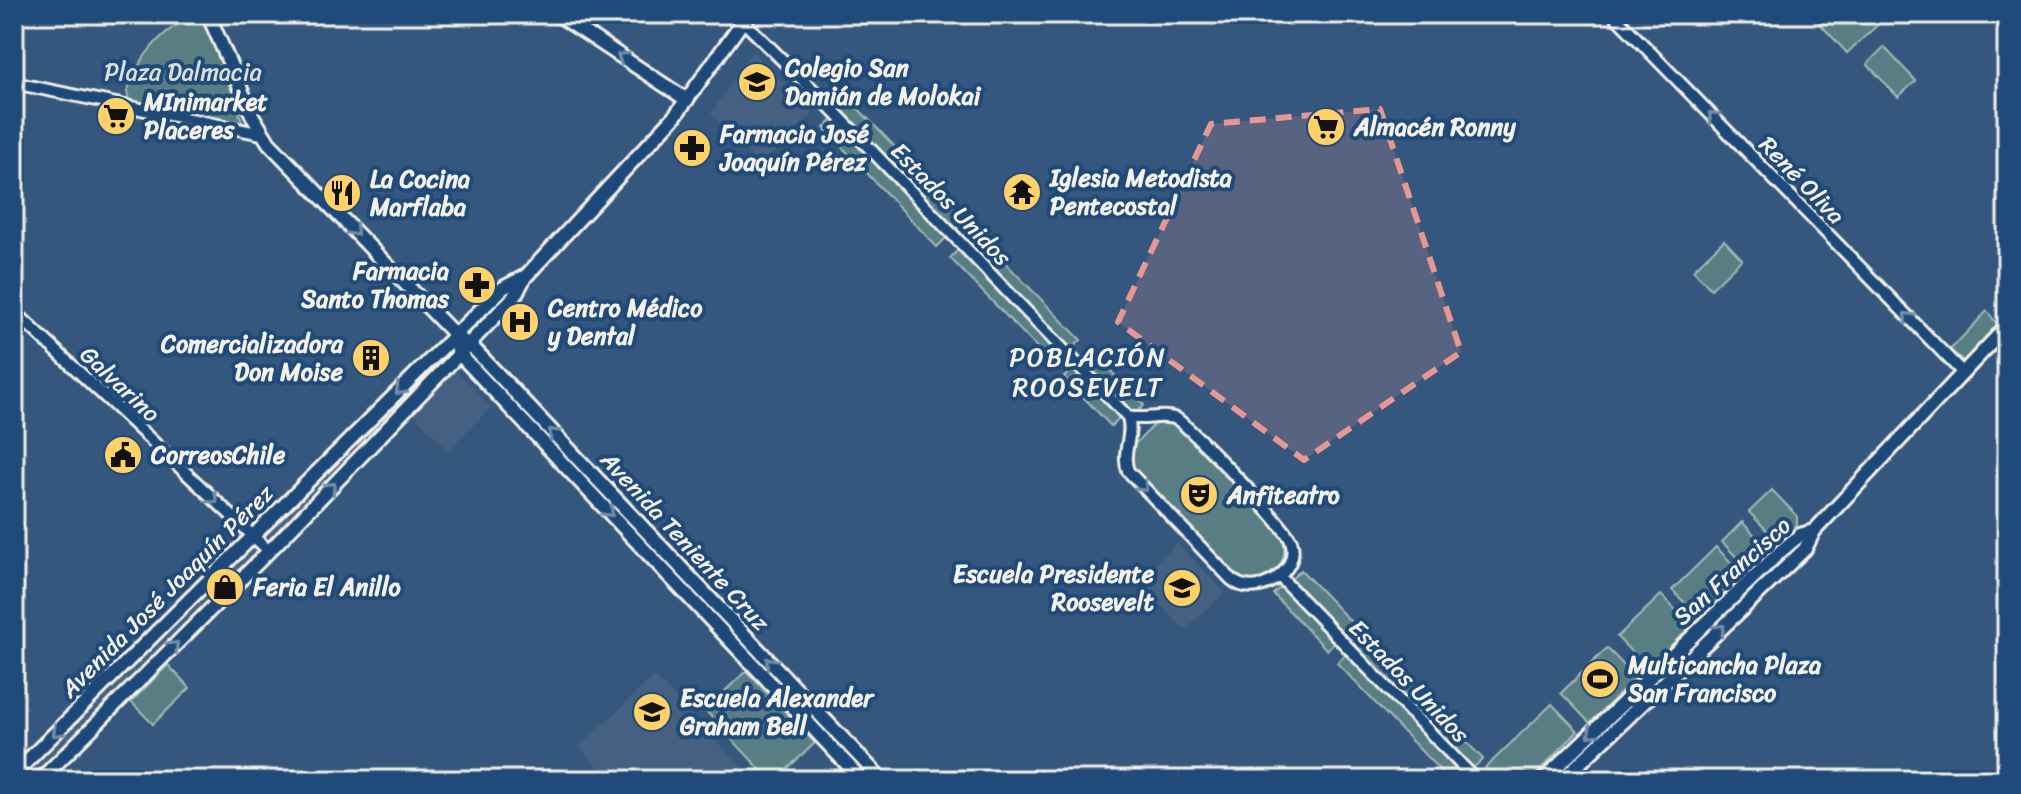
<svg xmlns="http://www.w3.org/2000/svg" width="2021" height="794" font-family="Sriracha,sans-serif">
	<style>
		.built { fill: #446080 }
		.green { fill: #597e83; stroke: #a6b8b6; stroke-width: 2 }
		.lines { fill: none; stroke-linecap: round; stroke-linejoin: round }
		.minor-casing { stroke: #f4f1e8; stroke-width: 16 }
		.major-casing { stroke: #f4f1e8; stroke-width: 18 }
		.minor { stroke: #1f4a7a; stroke-width: 10 }
		.major { stroke: #1f4a7a; stroke-width: 12 }
		.oneway { stroke: #748da6 }
		.marked { fill: #e69792; fill-opacity: 0.2; stroke: #e69792; stroke-width: 6; stroke-dasharray: 16 10; stroke-linejoin: round }
		.labels { text-anchor: middle; stroke-width: 8; stroke-linejoin: round; paint-order: stroke }
		.poi-label { font-size: 24px; font-weight: bold; fill: #f4f1e8; stroke: #1f4a7a; text-anchor: start }
		.park-label { font-size: 24px; fill: #dde0d9; stroke: #1f4a7a }
		.street-label { font-size: 24px; fill: #f4f1e8; stroke: #1f4a7a }
		.neighbourhood-label { font-size: 26px; letter-spacing: 2px; fill: #f4f1e8; stroke: #1f4a7a }
	</style>
	<rect width="100%" height="100%" fill="#35577e"/>
	<filter id="ink" filterUnits="userSpaceOnUse"><feTurbulence type="fractalNoise" baseFrequency=".0125" numOctaves="2"/><feDisplacementMap in="SourceGraphic" scale="16" xChannelSelector="R" yChannelSelector="G"/><feConvolveMatrix kernelMatrix="1 2 1 2 8 2 1 2 1" color-interpolation-filters="sRGB"/></filter>
	<g filter="url(#ink)">
		<!-- built -->
		<g class="built">
			<polygon points="752,51 814,113 760,166 711,113"/>
			<polygon points="455,369 491,407 448,450 411,411"/>
			<polygon points="389,405 403,419 46,780 14,780 280,519"/>
			<polygon points="1177,543 1225,592 1185,630 1137,582"/>
			<polygon points="654,676 741,766 755,780 610,780 579,747"/>
		</g>
		<!-- green -->
		<g class="green">
			<polygon points="1811,14 1876,14 1882,21 1847,53"/>
			<path d="M196,16L203,18L207,23L243,124L129,100L127,92C138,59 161,28 196,16Z"/>
			<polygon points="1884,47 1916,81 1898,97 1867,64"/>
			<polygon points="850,100 965,220 955,230 839,111"/>
			<polygon points="834,119 947,237 937,247 824,128"/>
			<polygon points="976,233 1081,340 1071,350 966,243"/>
			<polygon points="1724,240 1742,259 1711,289 1693,270"/>
			<polygon points="959,249 1063,357 1054,365 950,258"/>
			<polygon points="1987,311 2000,328 1966,363 1950,350"/>
			<polygon points="1093,353 1144,405 1134,415 1083,362"/>
			<polygon points="1074,368 1120,417 1111,426 1064,377"/>
			<path d="M1158,421L1175,423L1282,536C1291,563 1274,575 1250,584L1238,579L1132,469V447Z"/>
			<polygon points="1772,490 1797,516 1797,525 1779,543 1749,512"/>
			<polygon points="1742,522 1769,550 1749,570 1722,542"/>
			<polygon points="1716,547 1744,576 1700,618 1672,590"/>
			<polygon points="1301,570 1354,625 1343,635 1290,580"/>
			<polygon points="1282,586 1335,641 1327,650 1273,594"/>
			<polygon points="1661,595 1692,627 1648,669 1617,637"/>
			<polygon points="1365,637 1483,759 1472,769 1354,648"/>
			<polygon points="1607,648 1636,678 1590,723 1561,693"/>
			<polygon points="1347,653 1466,777 1463,780 1449,780 1337,663"/>
			<polygon points="168,665 190,688 153,724 131,702"/>
			<polygon points="746,671 815,743 775,780 770,780 705,710"/>
			<polygon points="1552,704 1578,731 1530,780 1496,780 1485,768"/>
		</g>
		<g class="lines">
			<!-- minor casing -->
			<g class="minor-casing">
				<g id="minor">
					<polyline points="1613,14 1963,373"/>
					<path d="M743,21L826,103L1128,417C1134,436 1121,452 1128,471L1231,579C1255,601 1302,572 1291,541C1285,525 1194,432 1177,419C1161,413 1145,421 1128,417"/>
					<polyline points="14,83 262,134"/>
					<polyline points="14,311 269,551"/>
					<polyline points="1279,576 1476,780"/>
				</g>
			</g>
			<!-- major casing -->
			<g class="major-casing">
				<g id="major">
					<polyline points="208,14 253,117 269,143 455,335 474,349 882,780"/>
					<polyline points="557,14 687,100"/>
					<polyline points="457,346 459,354 464,359 862,780"/>
					<polyline points="14,774 455,335 503,288 524,277"/>
					<polyline points="40,780 277,543 514,297 525,277 675,116 748,14"/>
					<polyline points="1543,780 1781,551 1800,535 1814,531"/>
					<polyline points="1562,780 1805,549 1814,531 2007,326"/>
				</g>
			</g>
			<!-- minor -->
			<use href="#minor" class="minor"/>
			<!-- major -->
			<use href="#major" class="major"/>
		</g>
		<!-- one-way arrows -->
		<defs><path id="oneway-chevron" d="M-2-3.5L2.5 0L-2 3.5" fill="none" stroke-width="1.6" stroke-linecap="round" stroke-linejoin="round" transform="scale(2)"/></defs>
		<g class="oneway">
			<use href="#oneway-chevron" transform="translate(622 57) rotate(-147)"/>
			<use href="#oneway-chevron" transform="translate(1713 116) rotate(-134)"/>
			<use href="#oneway-chevron" transform="translate(354 231) rotate(46)"/>
			<use href="#oneway-chevron" transform="translate(1908 317) rotate(-134)"/>
			<use href="#oneway-chevron" transform="translate(400 390) rotate(135)"/>
			<use href="#oneway-chevron" transform="translate(553 433) rotate(-133)"/>
			<use href="#oneway-chevron" transform="translate(331 487) rotate(-46)"/>
			<use href="#oneway-chevron" transform="translate(1143 487) rotate(46)"/>
			<use href="#oneway-chevron" transform="translate(213 499) rotate(43)"/>
			<use href="#oneway-chevron" transform="translate(609 512) rotate(47)"/>
			<use href="#oneway-chevron" transform="translate(1720 629) rotate(-44)"/>
			<use href="#oneway-chevron" transform="translate(174 646) rotate(-45)"/>
			<use href="#oneway-chevron" transform="translate(770 662) rotate(-134)"/>
			<use href="#oneway-chevron" transform="translate(57 732) rotate(135)"/>
			<use href="#oneway-chevron" transform="translate(1592 733) rotate(136)"/>
		</g>
	</g>
	<!-- marked area -->
	<path class="marked" d="M1380,109L1461,352L1304,460L1118,322L1211,124Z"/>
	<!-- icons -->
	<defs>
		<g id="school-disc" transform="scale(2)"><circle r="9.5" fill="#ffd166" stroke="#1f4a7a"/><path d="M0-5L7-2L0 1L-7-2ZM-4 1L0 2.5L4 1V4Q0 6-4 4Z" fill="#111"/></g>
		<g id="supermarket-disc" transform="scale(2)"><circle r="9.5" fill="#ffd166" stroke="#1f4a7a"/><path d="M-6-5.5h2.5l.6 2H6L4.5 2H-2.5L-4.4-4H-6ZM-1.5 3.2a1.3 1.3 0 1 0 .1 0ZM3 3.2a1.3 1.3 0 1 0 .1 0Z" fill="#111"/></g>
		<g id="pharmacy-disc" transform="scale(2)"><circle r="9.5" fill="#ffd166" stroke="#1f4a7a"/><path d="M-2-6h4v4h4v4h-4v4h-4v-4h-4v-4h4Z" fill="#111"/></g>
		<g id="temple-disc" transform="scale(2)"><circle r="9.5" fill="#ffd166" stroke="#1f4a7a"/><path d="M0-6L5-2H3V0L6.5 2.5H4V6H1.5V3h-3V6H-4V2.5H-6.5L-3 0V-2H-5Z" fill="#111"/></g>
		<g id="restaurant-disc" transform="scale(2)"><circle r="9.5" fill="#ffd166" stroke="#1f4a7a"/><path d="M-5-6h1v4h1v-4h1v4h1v-4h1v5L-1.5 .5V6h-2V.5L-5-1ZM5-6V6H3V1.5H1.5Q1.5-4 5-6Z" fill="#111"/></g>
		<g id="hospital-disc" transform="scale(2)"><circle r="9.5" fill="#ffd166" stroke="#1f4a7a"/><path d="M-5-5h3v3.5h4V-5h3V5h-3V1.5h-4V5h-3Z" fill="#111"/></g>
		<g id="building-disc" transform="scale(2)"><circle r="9.5" fill="#ffd166" stroke="#1f4a7a"/><path d="M-4-6H4V6H1V3H-1V6H-4ZM-2.5-4.3h1.7v1.8h-1.7ZM.8-4.3h1.7v1.8H.8ZM-2.5-1h1.7V.8h-1.7ZM.8-1h1.7V.8H.8Z" fill="#111"/></g>
		<g id="civic-disc" transform="scale(2)"><circle r="9.5" fill="#ffd166" stroke="#1f4a7a"/><path d="M-.6-6.5H3V-4.5H.6V-3L4-1V1h2V6H-6V1h2V-1L-.6-3ZM-1.2 2.5V6h2.4V2.5Z" fill="#111"/></g>
		<g id="theatre-disc" transform="scale(2)"><circle r="9.5" fill="#ffd166" stroke="#1f4a7a"/><path d="M-5-5.5Q0-4 5-5.5V0Q5 5 0 6Q-5 5-5 0ZM-3.3-2.5H-1v1.5H-3.3ZM1-2.5H3.3v1.5H1ZM-2.8 1Q0 5.5 2.8 1Z" fill="#111"/></g>
		<g id="shop-disc" transform="scale(2)"><circle r="9.5" fill="#ffd166" stroke="#1f4a7a"/><path d="M-5-2.5h2.3a2.7 3.5 0 0 1 5.4 0H5L5.5 6h-11ZM-1.5-2.5h3a1.5 2.3 0 0 0-3 0Z" fill="#111"/></g>
		<g id="stadium-disc" transform="scale(2)"><circle r="9.5" fill="#ffd166" stroke="#1f4a7a"/><path d="M0-5a6.5 5 0 1 0 0 10a6.5 5 0 1 0 0-10ZM-3.5-1.8h7v3.6h-7Z" fill="#111"/></g>
	</defs>
	<g fill-rule="evenodd">
		<use href="#school-disc" x="757" y="82"/>
		<use href="#supermarket-disc" x="116" y="116"/>
		<use href="#supermarket-disc" x="1326" y="127"/>
		<use href="#pharmacy-disc" x="692" y="148"/>
		<use href="#temple-disc" x="1022" y="192"/>
		<use href="#restaurant-disc" x="342" y="193"/>
		<use href="#pharmacy-disc" x="477" y="285"/>
		<use href="#hospital-disc" x="520" y="322"/>
		<use href="#building-disc" x="371" y="358"/>
		<use href="#civic-disc" x="123" y="455"/>
		<use href="#theatre-disc" x="1199" y="495"/>
		<use href="#shop-disc" x="225" y="587"/>
		<use href="#school-disc" x="1182" y="588"/>
		<use href="#stadium-disc" x="1600" y="679"/>
		<use href="#school-disc" x="652" y="712"/>
	</g>
	<g class="labels">
		<!-- poi labels -->
		<g class="poi-label">
			<text x="785" y="76">Colegio San<tspan x="785" dy="28">Damián de Molokai</tspan></text>
			<text x="144" y="110">MInimarket<tspan x="144" dy="28">Placeres</tspan></text>
			<text x="1354" y="135">Almacén Ronny</text>
			<text x="720" y="142">Farmacia José<tspan x="720" dy="28">Joaquín Pérez</tspan></text>
			<text x="1050" y="186">Iglesia Metodista<tspan x="1050" dy="28">Pentecostal</tspan></text>
			<text x="370" y="187">La Cocina<tspan x="370" dy="28">Marflaba</tspan></text>
			<text x="449" y="279" text-anchor="end">Farmacia<tspan x="449" dy="28">Santo Thomas</tspan></text>
			<text x="548" y="316">Centro Médico<tspan x="548" dy="28">y Dental</tspan></text>
			<text x="343" y="352" text-anchor="end">Comercializadora<tspan x="343" dy="28">Don Moise</tspan></text>
			<text x="151" y="463">CorreosChile</text>
			<text x="1227" y="503">Anfiteatro</text>
			<text x="1154" y="582" text-anchor="end">Escuela Presidente<tspan x="1154" dy="28">Roosevelt</tspan></text>
			<text x="253" y="595">Feria El Anillo</text>
			<text x="1628" y="673">Multicancha Plaza<tspan x="1628" dy="28">San Francisco</tspan></text>
			<text x="680" y="706">Escuela Alexander<tspan x="680" dy="28">Graham Bell</tspan></text>
		</g>
		<!-- park labels -->
		<g class="park-label">
			<text x="183" y="80">Plaza Dalmacia</text>
		</g>
		<!-- street labels -->
		<g class="street-label">
			<text transform="translate(1802 180) rotate(46)" y="8">René Oliva</text>
			<text transform="translate(951 204) rotate(46)" y="8">Estados Unidos</text>
			<text transform="translate(120 384) rotate(43)" y="8">Galvarino</text>
			<text transform="translate(685 541) rotate(47)" y="8">Avenida Teniente Cruz</text>
			<text transform="translate(1732 571) rotate(-42)" y="8">San Francisco</text>
			<text transform="translate(167 591) rotate(-45)" y="8">Avenida José Joaquín Pérez</text>
			<text transform="translate(1409 681) rotate(46)" y="8">Estados Unidos</text>
		</g>
		<!-- neighbourhood labels -->
		<g class="neighbourhood-label">
			<text x="1088" y="366">POBLACIÓN<tspan x="1088" dy="30">ROOSEVELT</tspan></text>
		</g>
	</g>
	<!-- margin -->
	<rect width="2021" height="794" fill="none" stroke="#1f4a7a" stroke-width="48"/>
	<rect x="24" y="24" width="1973" height="746" fill="none" stroke="#f4f1e8" stroke-width="3" filter="url(#ink)"/>
</svg>
